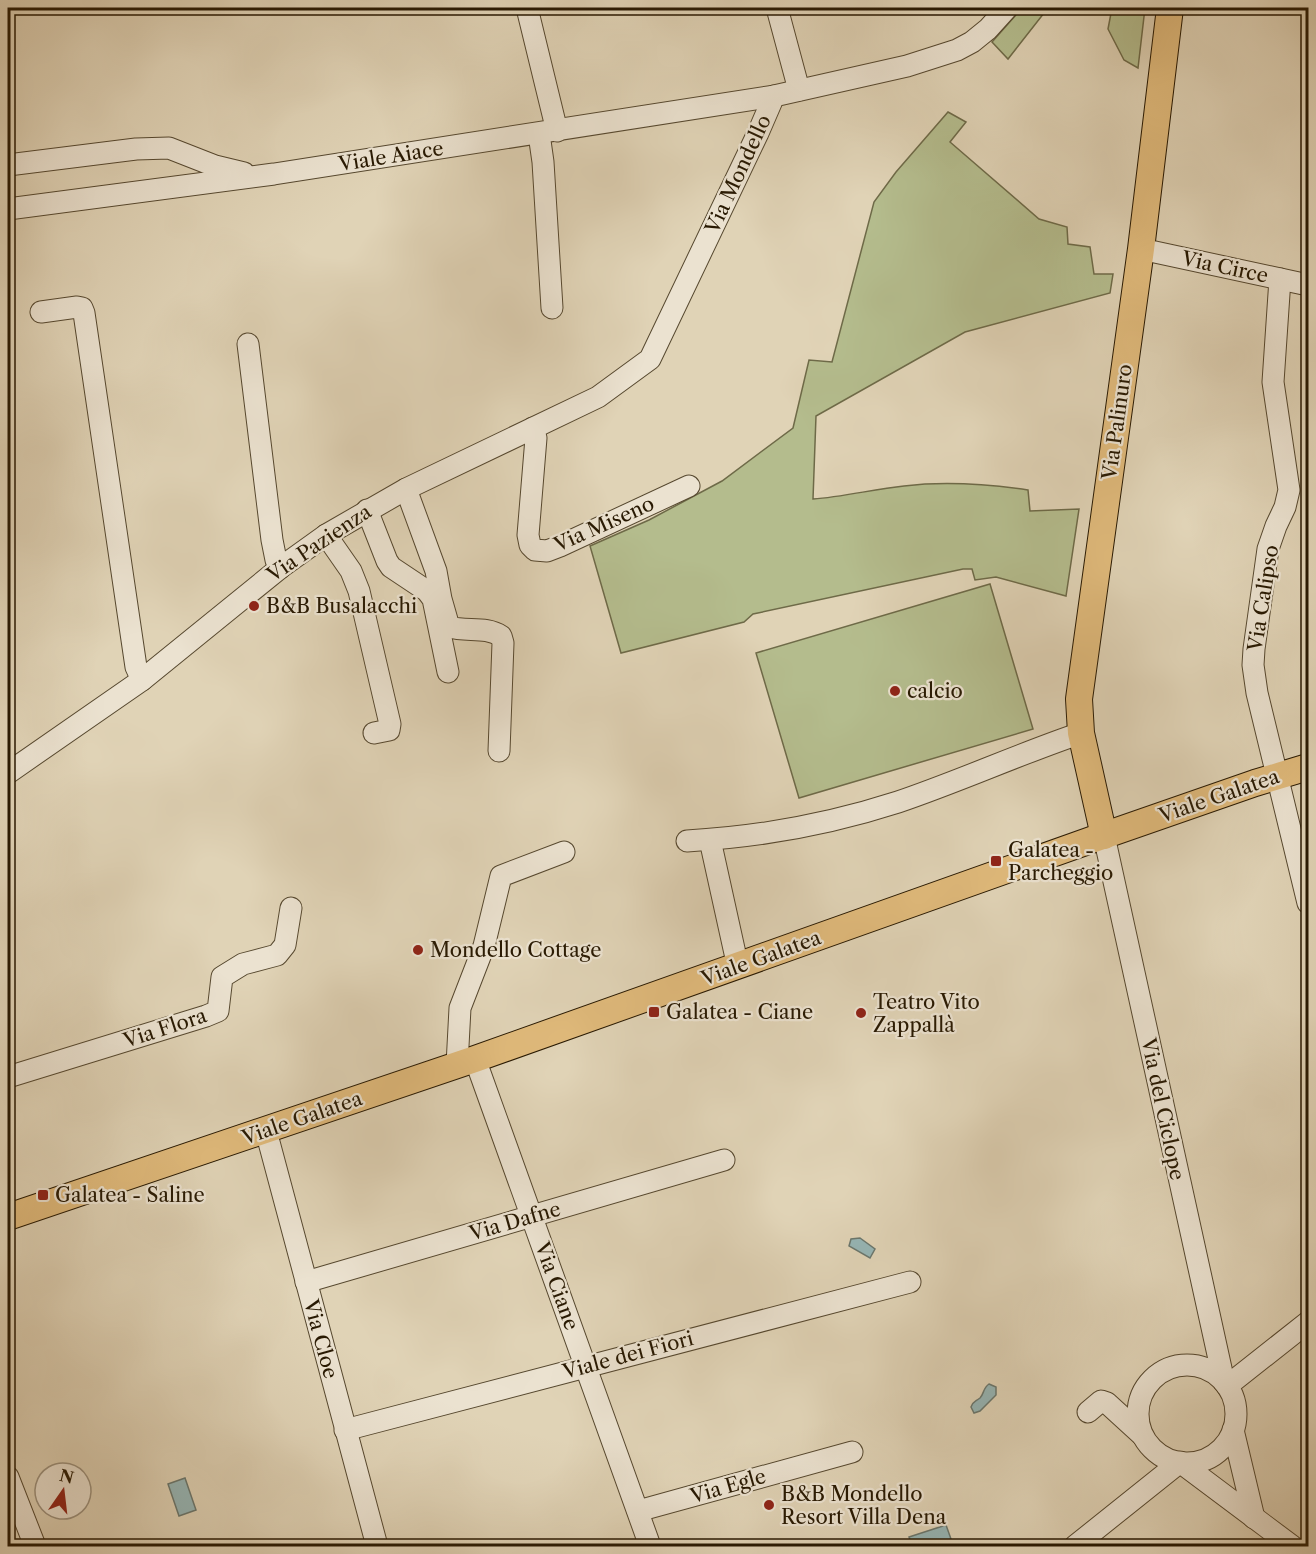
<svg xmlns="http://www.w3.org/2000/svg" width="1316" height="1554" font-family="'Libre Caslon Text',serif">
	<style>
		.green { fill: #b4bc8d; stroke: #6e6a48; stroke-width: 1.5 }
		.water { fill: #96b6b6; stroke: #6a776e; stroke-width: 1.5 }
		.lines { fill: none; stroke-linecap: round; stroke-linejoin: round }
		.minor-casing { stroke: #56482f; stroke-width: 23 }
		.major-casing { stroke: #281902; stroke-width: 28 }
		.minor { stroke: #ebe2d0; stroke-width: 21 }
		.major { stroke: #e0ba7b; stroke-width: 26 }
		.poi-dot { fill: #8f2418; stroke: #ebe2d0; stroke-width: 2 }
		.labels { text-anchor: middle; stroke-width: 4.5; stroke-linejoin: round; paint-order: stroke }
		.street-label { font-size: 20px; fill: #281902; stroke: #ebe2d0 }
		.poi-label { font-size: 20px; fill: #281902; stroke: #ebe2d0; text-anchor: start }
	</style>
	<rect width="100%" height="100%" fill="#e0d3b6"/>
	<filter id="stains"><feTurbulence type="fractalNoise" baseFrequency=".00333" numOctaves="4"/><feColorMatrix values="0 0 0 0 .2 0 0 0 0 .09 0 0 0 0 .02 0 0 0 .5 -.17"/></filter>
	<radialGradient id="worn" r=".72"><stop offset=".6" stop-color="#630" stop-opacity="0"/><stop offset="1" stop-color="#630" stop-opacity=".3"/></radialGradient>
	<!-- green -->
	<g class="green">
		<polygon points="1022,8 1048,8 1008,59 992,42"/>
		<polygon points="1112,8 1145,8 1138,68 1124,60 1108,29"/>
		<path d="M948,112L966,122L950,142L1039,219L1067,227L1068,244L1090,247L1094,274H1113L1110,293L965,332L816,416L813,499C843,497 874,489 904,486C946,481 987,484 1028,490L1030,511L1079,509L1066,596L996,577L975,580L972,569H963L753,614L744,622L621,653L590,546L649,520L722,481L793,428L809,360L832,362L874,202L896,172Z"/>
		<polygon points="990,584 1033,729 799,798 756,653"/>
	</g>
	<!-- water -->
	<g class="water">
		<polygon points="860,1238 875,1249 870,1258 849,1246 851,1239"/>
		<path d="M989,1384L996,1387V1395L980,1411L974,1413L971,1407C973,1401 975,1402 980,1398C984,1394 983,1388 989,1384Z"/>
		<polygon points="185,1478 196,1510 179,1516 168,1484"/>
		<polygon points="946,1525 951,1539 932,1546 912,1546 909,1537"/>
	</g>
	<g class="lines">
		<!-- minor casing -->
		<g class="minor-casing">
			<g id="minor">
				<polyline points="527,8 557,131"/>
				<polyline points="777,8 799,90"/>
				<polyline points="539,134 543,162 552,308"/>
				<polyline points="8,165 136,149 169,148 215,166 244,173"/>
				<polyline points="8,209 274,174 774,96"/>
				<polyline points="1141,249 1308,285"/>
				<polyline points="1280,279 1273,382 1289,490 1285,507 1276,526 1268,549 1254,649 1253,665 1257,693 1308,903"/>
				<polyline points="41,312 77,307 82,308 84,313 136,667 142,680"/>
				<polyline points="248,344 272,540 276,560 280,568"/>
				<polyline points="533,428 536,438 528,535 530,545 535,550 547,551 560,546 689,486"/>
				<path d="M406,489L436,571L441,599L449,627C467,632 486,626 501,636L503,643L499,751"/>
				<polyline points="367,510 387,561 391,567 427,591 433,599 448,672"/>
				<polyline points="326,535 351,571 359,591 390,724 389,730 374,733"/>
				<polyline points="8,773 142,680 280,568 326,535 406,489 598,397 650,359 758,133 774,96 907,66 957,50 972,42 988,29 1007,8"/>
				<polyline points="1104,836 1224,1382"/>
				<polyline points="710,840 738,967"/>
				<path d="M687,841C758,837 830,824 898,802C960,781 1019,754 1081,733"/>
				<polyline points="475,1059 650,1546"/>
				<polyline points="457,1065 460,1008 484,946 501,876 564,852"/>
				<polyline points="8,1077 206,1016 218,1011 222,977 243,964 277,955 285,945 291,908"/>
				<polyline points="266,1131 377,1546"/>
				<polyline points="306,1282 724,1160"/>
				<circle cx="1187" cy="1414" r="49"/>
				<polyline points="1227,1386 1308,1322"/>
				<polyline points="1088,1412 1101,1401 1107,1403 1142,1435"/>
				<polyline points="345,1430 910,1282"/>
				<polyline points="1233,1430 1254,1518"/>
				<polyline points="8,1477 35,1546"/>
				<polyline points="638,1511 852,1452"/>
				<polyline points="1075,1546 1180,1462 1292,1546"/>
			</g>
		</g>
		<!-- major casing -->
		<g class="major-casing">
			<g id="major">
				<polyline points="1104,836 1081,733 1079,699 1141,249 1170,8"/>
				<polyline points="8,1217 475,1059 1094,839 1255,783 1308,767"/>
			</g>
		</g>
		<!-- minor -->
		<use href="#minor" class="minor"/>
		<!-- major -->
		<use href="#major" class="major"/>
	</g>
	<!-- markers -->
	<g class="poi-dot">
		<circle cx="254" cy="606" r="6"/>
		<circle cx="895" cy="691" r="6"/>
		<rect x="990" y="855" width="12" height="12" rx="3"/>
		<circle cx="418" cy="950" r="6"/>
		<rect x="648" y="1006" width="12" height="12" rx="3"/>
		<circle cx="861" cy="1013" r="6"/>
		<rect x="37" y="1189" width="12" height="12" rx="3"/>
		<circle cx="769" cy="1505" r="6"/>
	</g>
	<g class="labels">
		<!-- street labels -->
		<g class="street-label">
			<text transform="translate(391 156) rotate(-9)" y="7">Viale Aiace</text>
			<text transform="translate(738 174) rotate(-65)" y="7">Via Mondello</text>
			<text transform="translate(1225 267) rotate(12)" y="7">Via Circe</text>
			<text transform="translate(1117 422) rotate(-82)" y="7">Via Palinuro</text>
			<text transform="translate(604 524) rotate(-24)" y="7">Via Miseno</text>
			<text transform="translate(319 543) rotate(-34)" y="7">Via Pazienza</text>
			<text transform="translate(1263 598) rotate(-81)" y="7">Via Calipso</text>
			<text transform="translate(1219 796) rotate(-19)" y="7">Viale Galatea</text>
			<text transform="translate(761 958) rotate(-20)" y="7">Viale Galatea</text>
			<text transform="translate(165 1028) rotate(-18)" y="7">Via Flora</text>
			<text transform="translate(1163 1109) rotate(78)" y="7">Via del Ciclope</text>
			<text transform="translate(302 1118) rotate(-19)" y="7">Viale Galatea</text>
			<text transform="translate(515 1221) rotate(-16)" y="7">Via Dafne</text>
			<text transform="translate(557 1286) rotate(70)" y="7">Via Ciane</text>
			<text transform="translate(321 1339) rotate(75)" y="7">Via Cloe</text>
			<text transform="translate(628 1355) rotate(-15)" y="7">Viale dei Fiori</text>
			<text transform="translate(728 1486) rotate(-16)" y="7">Via Egle</text>
		</g>
		<!-- poi labels -->
		<g class="poi-label">
			<text x="266" y="613">B&amp;B Busalacchi</text>
			<text x="907" y="698">calcio</text>
			<text x="1008" y="857">Galatea -<tspan x="1008" dy="23">Parcheggio</tspan></text>
			<text x="430" y="957">Mondello Cottage</text>
			<text x="873" y="1009">Teatro Vito<tspan x="873" dy="23">Zappallà</tspan></text>
			<text x="666" y="1019">Galatea - Ciane</text>
			<text x="55" y="1202">Galatea - Saline</text>
			<text x="781" y="1501">B&amp;B Mondello<tspan x="781" dy="23">Resort Villa Dena</tspan></text>
		</g>
	</g>
	<!-- margin -->
	<rect width="1316" height="1554" fill="none" stroke="#e0d3b6" stroke-width="30"/>
	<rect x="9" y="9" width="1298" height="1536" fill="none" stroke="#281902" stroke-width="3"/>
	<rect x="15" y="15" width="1286" height="1524" fill="none" stroke="#281902" stroke-width="1.5"/>
	<!-- north arrow -->
	<g transform="translate(63 1491) rotate(14)"><circle r="28" fill="#ebe2d0" stroke="#9d927e" stroke-width="1.5"/>
	<path d="M0-4.5L10 22L0 15L-10 22Z" fill="#8f2418"/>
	<text y="-9" font-size="16" font-weight="bold" text-anchor="middle" fill="#281902">N</text>
	</g>
	<rect width="100%" height="100%" filter="url(#stains)"/>
	<rect width="100%" height="100%" fill="url(#worn)"/>
</svg>
